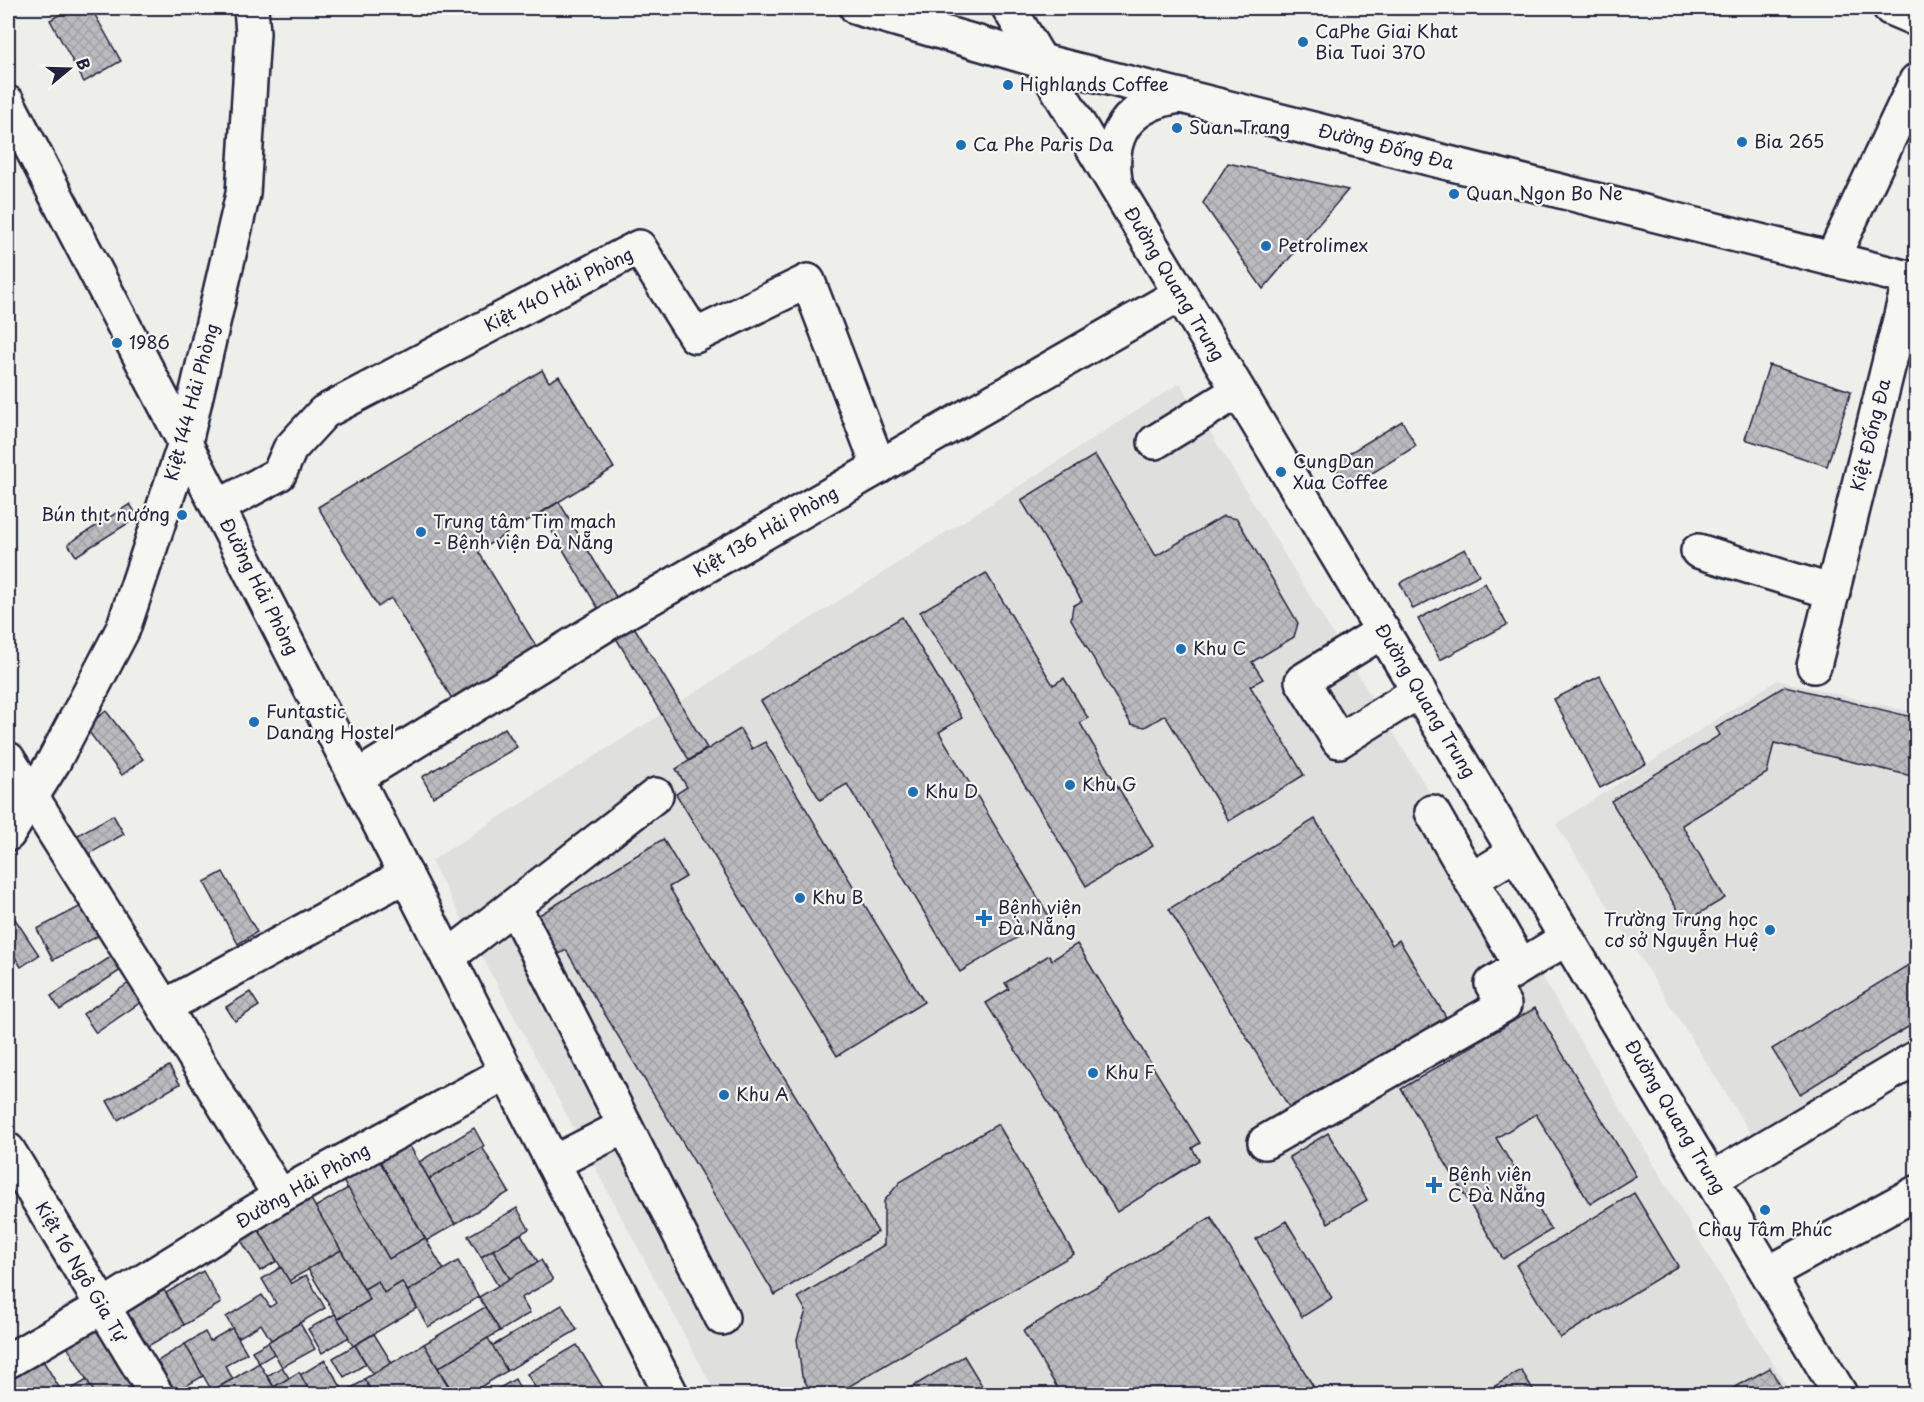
<svg xmlns="http://www.w3.org/2000/svg" width="1924" height="1402" font-family="'Playpen Sans',sans-serif">
	<style>
		.built { fill: #dfdfde }
		.building { fill: url(#building-cross-hatch); stroke: #22223b; stroke-width: 1.5 }
		.lines { fill: none; stroke-linecap: round; stroke-linejoin: round }
		.minor-casing { stroke: #22223b; stroke-width: 38 }
		.major-casing { stroke: #22223b; stroke-width: 38 }
		.minor { stroke: #f6f6f2; stroke-width: 33 }
		.major { stroke: #f6f6f2; stroke-width: 33 }
		.poi-dot { fill: #1f6fb2; stroke: #f6f6f2; stroke-width: 2 }
		.labels { text-anchor: middle; stroke-width: 4.5; stroke-linejoin: round; paint-order: stroke }
		.poi-label { font-size: 18px; fill: #22223b; stroke: #f6f6f2; text-anchor: start }
		.street-label { font-size: 18px; fill: #22223b; stroke: #f6f6f2 }
	</style>
	<defs>
		<pattern id="building-cross-hatch" width="8" height="8" patternUnits="userSpaceOnUse" patternTransform="scale(1.5)"><rect width="8" height="8" fill="#bbbbbf"/><path d="M0 0l8 8M0 8l8-8" fill="none" stroke="#a0a0a5"/></pattern>
	</defs>
	<rect width="100%" height="100%" fill="#eeeeeb"/>
	<filter id="ink" filterUnits="userSpaceOnUse"><feTurbulence type="fractalNoise" baseFrequency=".0167" numOctaves="2"/><feDisplacementMap in="SourceGraphic" scale="12" xChannelSelector="R" yChannelSelector="G"/><feConvolveMatrix kernelMatrix="1 2 1 2 8 2 1 2 1" color-interpolation-filters="sRGB"/></filter>
	<g filter="url(#ink)">
		<!-- built -->
		<g class="built">
			<polygon points="1180,383 1541,975 1791,1394 716,1394 431,861"/>
			<polygon points="1777,680 1916,713 1916,1037 1752,1135 1556,824"/>
		</g>
		<!-- building -->
		<g class="building">
			<polygon points="71,8 91,8 121,61 84,82 50,20"/>
			<polygon points="1228,163 1348,190 1263,289 1203,203"/>
			<polygon points="1769,365 1851,391 1827,466 1745,439"/>
			<polygon points="542,370 549,382 559,376 614,468 478,551 536,646 519,657 524,666 457,707 391,598 378,607 318,507"/>
			<polygon points="1402,421 1416,446 1348,488 1333,463"/>
			<polygon points="1095,455 1156,556 1223,516 1237,519 1298,623 1294,637 1252,662 1263,679 1250,686 1304,775 1229,821 1165,715 1145,727 1131,724 1071,619 1073,606 1082,601 1021,500"/>
			<polygon points="559,502 707,748 689,760 541,513"/>
			<polygon points="130,504 138,517 76,556 68,544"/>
			<polygon points="1465,549 1479,575 1413,609 1400,583"/>
			<polygon points="986,573 1053,685 1064,678 1088,718 1080,723 1153,846 1086,886 920,612"/>
			<polygon points="1485,583 1507,625 1440,660 1418,619"/>
			<polygon points="902,617 962,718 939,732 1050,918 960,972 847,784 820,800 761,701"/>
			<polygon points="1600,676 1646,764 1600,788 1554,699"/>
			<polygon points="1785,686 1916,718 1916,777 1774,743 1767,773 1682,825 1725,898 1685,922 1611,801 1720,735 1716,728"/>
			<polygon points="106,711 143,759 122,775 85,727"/>
			<polygon points="505,728 517,747 433,797 422,777"/>
			<polygon points="740,729 752,749 765,742 924,1002 837,1056 676,794 687,787 676,769"/>
			<polygon points="113,815 124,834 80,859 69,840"/>
			<polygon points="1315,819 1392,945 1399,940 1446,1017 1292,1112 1169,909"/>
			<polygon points="663,839 686,877 669,887 878,1232 775,1295 566,950 554,957 531,920"/>
			<polygon points="223,872 257,932 238,944 204,882"/>
			<polygon points="85,904 100,935 53,960 37,929"/>
			<polygon points="11,913 39,955 21,967 8,946 8,916"/>
			<polygon points="1077,944 1200,1143 1192,1148 1199,1160 1117,1212 986,1003 1009,989 1005,983 1049,955 1052,960"/>
			<polygon points="1916,948 1916,1022 1800,1094 1772,1049 1915,961 1910,952"/>
			<polygon points="115,954 124,968 60,1010 51,996"/>
			<polygon points="129,983 141,1002 96,1033 83,1014"/>
			<polygon points="250,992 259,1006 235,1021 226,1007"/>
			<polygon points="1535,1008 1636,1176 1590,1204 1536,1114 1496,1138 1551,1230 1503,1259 1401,1089"/>
			<polygon points="169,1066 180,1084 118,1120 107,1101"/>
			<polygon points="998,1124 1074,1254 836,1394 812,1394 802,1376 797,1339 806,1311 798,1297 884,1245 884,1201 900,1182"/>
			<polygon points="474,1128 484,1146 429,1179 419,1162"/>
			<polygon points="1328,1133 1367,1200 1328,1223 1289,1157"/>
			<polygon points="408,1143 455,1224 426,1241 379,1160"/>
			<polygon points="482,1147 509,1192 455,1224 429,1179"/>
			<polygon points="379,1160 425,1238 389,1259 343,1181"/>
			<polygon points="348,1188 389,1259 425,1238 444,1270 408,1291 402,1282 384,1293 378,1281 364,1289 315,1207"/>
			<polygon points="1634,1193 1678,1266 1560,1338 1516,1265"/>
			<polygon points="309,1196 341,1250 289,1281 257,1227"/>
			<polygon points="517,1208 529,1229 481,1257 468,1236"/>
			<polygon points="1211,1217 1318,1394 1061,1394 1023,1331"/>
			<polygon points="1286,1221 1332,1298 1302,1317 1256,1239"/>
			<polygon points="257,1227 277,1261 260,1271 239,1237"/>
			<polygon points="521,1234 538,1262 510,1279 493,1250"/>
			<polygon points="341,1250 370,1300 338,1319 308,1269"/>
			<polygon points="493,1250 510,1279 498,1286 481,1257"/>
			<polygon points="541,1260 553,1280 521,1298 530,1313 500,1331 479,1297"/>
			<polygon points="458,1261 479,1297 428,1327 408,1291"/>
			<polygon points="281,1267 291,1284 306,1275 325,1308 271,1340 261,1324 238,1338 226,1317 262,1295 270,1307 276,1303 262,1279"/>
			<polygon points="203,1271 221,1303 184,1325 166,1293"/>
			<polygon points="378,1281 384,1293 402,1282 417,1308 353,1346 338,1319 370,1300 364,1289"/>
			<polygon points="164,1290 184,1325 143,1349 123,1315"/>
			<polygon points="562,1305 577,1330 507,1371 492,1346"/>
			<polygon points="485,1307 500,1331 438,1368 424,1344"/>
			<polygon points="335,1314 349,1337 322,1353 308,1329"/>
			<polygon points="100,1319 139,1385 123,1394 95,1394 64,1341"/>
			<polygon points="300,1323 315,1349 282,1367 268,1342"/>
			<polygon points="232,1328 247,1353 225,1366 233,1379 212,1391 185,1344 205,1332 210,1341"/>
			<polygon points="374,1334 392,1363 373,1375 355,1345"/>
			<polygon points="488,1338 507,1371 469,1394 454,1394 438,1368"/>
			<polygon points="268,1342 274,1354 259,1363 252,1351"/>
			<polygon points="185,1344 203,1376 174,1393 156,1362"/>
			<polygon points="424,1344 448,1386 433,1394 373,1394 364,1379"/>
			<polygon points="355,1345 366,1364 344,1377 333,1358"/>
			<polygon points="577,1345 607,1394 539,1394 527,1374"/>
			<polygon points="39,1354 63,1394 87,1380 95,1394 14,1394 8,1383 8,1373"/>
			<polygon points="964,1356 987,1394 900,1394"/>
			<polygon points="325,1360 344,1392 340,1394 312,1394 300,1375"/>
			<polygon points="259,1363 278,1394 206,1394 233,1379"/>
			<polygon points="282,1367 289,1378 274,1387 267,1376"/>
			<polygon points="1770,1368 1785,1394 1723,1394"/>
			<polygon points="1521,1370 1536,1394 1482,1394"/>
			<polygon points="299,1372 310,1392 306,1394 278,1394 274,1387"/>
			<polygon points="515,1379 523,1394 489,1394"/>
			<polygon points="365,1380 373,1394 340,1394 344,1392"/>
			<polygon points="8,1383 14,1394 8,1394"/>
		</g>
		<g class="lines">
			<!-- minor casing -->
			<g class="minor-casing">
				<g id="minor">
					<polyline points="1890,8 1916,19"/>
					<polyline points="8,103 185,443 671,1394"/>
					<polyline points="1832,259 1916,81"/>
					<polyline points="1155,442 1238,391"/>
					<polyline points="218,507 279,474 290,449 324,412 639,247 695,336 808,281 879,467"/>
					<polyline points="1698,551 1833,592"/>
					<polyline points="1383,631 1302,681 1339,741 1419,691"/>
					<polyline points="1814,666 1910,279"/>
					<polyline points="8,759 164,1007 280,1196"/>
					<polyline points="357,777 626,612 1180,294"/>
					<polyline points="1432,812 1471,880"/>
					<polyline points="8,834 54,761 123,629 185,443 243,194 253,33 251,8"/>
					<polyline points="1516,853 1471,880 1521,966"/>
					<polyline points="514,906 722,1318"/>
					<polyline points="448,957 656,795"/>
					<polyline points="164,1007 406,875"/>
					<polyline points="1265,1142 1504,1005 1492,984 1567,938"/>
					<polyline points="8,1150 156,1394"/>
					<polyline points="553,1163 625,1126"/>
					<polyline points="1712,1179 1916,1058"/>
					<polyline points="1769,1273 1916,1193"/>
					<polyline points="8,1361 102,1307 280,1196 507,1072"/>
				</g>
			</g>
			<!-- major casing -->
			<g class="major-casing">
				<g id="major">
					<polyline points="857,8 1041,61 1916,280"/>
					<polyline points="1009,8 1840,1394"/>
					<path d="M1116,186C1106,134 1128,104 1180,96"/>
				</g>
			</g>
			<!-- minor -->
			<use href="#minor" class="minor"/>
			<!-- major -->
			<use href="#major" class="major"/>
		</g>
	</g>
	<!-- markers -->
	<g class="poi-dot">
		<circle cx="1303" cy="42" r="6"/>
		<circle cx="1008" cy="85" r="6"/>
		<circle cx="1177" cy="128" r="6"/>
		<circle cx="1742" cy="142" r="6"/>
		<circle cx="961" cy="145" r="6"/>
		<circle cx="1454" cy="194" r="6"/>
		<circle cx="1266" cy="246" r="6"/>
		<circle cx="117" cy="343" r="6"/>
		<circle cx="1281" cy="472" r="6"/>
		<circle cx="182" cy="515" r="6"/>
		<circle cx="421" cy="532" r="6"/>
		<circle cx="1181" cy="649" r="6"/>
		<circle cx="254" cy="722" r="6"/>
		<circle cx="1070" cy="785" r="6"/>
		<circle cx="913" cy="792" r="6"/>
		<circle cx="800" cy="898" r="6"/>
		<path d="M981 909h6v6h6v6h-6v6h-6v-6h-6v-6h6z"/>
		<circle cx="1770" cy="930" r="6"/>
		<circle cx="1093" cy="1073" r="6"/>
		<circle cx="724" cy="1095" r="6"/>
		<path d="M1431 1176h6v6h6v6h-6v6h-6v-6h-6v-6h6z"/>
		<circle cx="1765" cy="1210" r="6"/>
	</g>
	<g class="labels">
		<!-- poi labels -->
		<g class="poi-label">
			<text x="1315" y="38">CaPhe Giai Khat<tspan x="1315" dy="21">Bia Tuoi 370</tspan></text>
			<text x="1020" y="91">Highlands Coffee</text>
			<text x="1189" y="134">Suan Trang</text>
			<text x="1754" y="148">Bia 265</text>
			<text x="973" y="151">Ca Phe Paris Da</text>
			<text x="1466" y="200">Quan Ngon Bo Ne</text>
			<text x="1278" y="252">Petrolimex</text>
			<text x="129" y="349">1986</text>
			<text x="1293" y="468">CungDan<tspan x="1293" dy="21">Xua Coffee</tspan></text>
			<text x="170" y="521" text-anchor="end">Bún thịt nướng</text>
			<text x="433" y="528">Trung tâm Tim mạch<tspan x="433" dy="21">- Bệnh viện Đà Nẵng</tspan></text>
			<text x="1193" y="655">Khu C</text>
			<text x="266" y="718">Funtastic<tspan x="266" dy="21">Danang Hostel</tspan></text>
			<text x="1082" y="791">Khu G</text>
			<text x="925" y="798">Khu D</text>
			<text x="812" y="904">Khu B</text>
			<text x="998" y="914">Bệnh viện<tspan x="998" dy="21">Đà Nẵng</tspan></text>
			<text x="1758" y="926" text-anchor="end">Trường Trung học<tspan x="1758" dy="21">cơ sở Nguyễn Huệ</tspan></text>
			<text x="1105" y="1079">Khu F</text>
			<text x="736" y="1101">Khu A</text>
			<text x="1448" y="1181">Bệnh viện<tspan x="1448" dy="21">C Đà Nẵng</tspan></text>
			<text x="1765" y="1236" text-anchor="middle">Chay Tâm Phúc</text>
		</g>
		<!-- street labels -->
		<g class="street-label">
			<text transform="translate(1386 147) rotate(14)" y="6">Đường Đống Đa</text>
			<text transform="translate(1174 284) rotate(59)" y="6">Đường Quang Trung</text>
			<text transform="translate(559 290) rotate(-27)" y="6">Kiệt 140 Hải Phòng</text>
			<text transform="translate(192 402) rotate(-75)" y="6">Kiệt 144 Hải Phòng</text>
			<text transform="translate(1871 435) rotate(-76)" y="6">Kiệt Đống Đa</text>
			<text transform="translate(766 532) rotate(-30)" y="6">Kiệt 136 Hải Phòng</text>
			<text transform="translate(259 587) rotate(63)" y="6">Đường Hải Phòng</text>
			<text transform="translate(1425 701) rotate(59)" y="6">Đường Quang Trung</text>
			<text transform="translate(1675 1117) rotate(59)" y="6">Đường Quang Trung</text>
			<text transform="translate(303 1186) rotate(-30)" y="6">Đường Hải Phòng</text>
			<text transform="translate(81 1272) rotate(59)" y="6">Kiệt 16 Ngô Gia Tự</text>
		</g>
	</g>
	<!-- margin -->
	<rect width="1924" height="1402" fill="none" stroke="#f6f6f2" stroke-width="30"/>
	<rect x="15" y="15" width="1894" height="1372" fill="none" stroke="#22223b" stroke-width="2" filter="url(#ink)"/>
	<!-- north arrow -->
	<g transform="translate(69 69) rotate(71)" stroke="#f6f6f2" stroke-width="4.5" paint-order="stroke">
	<path d="M0-4.5L10 22L0 15L-10 22Z" fill="#22223b"/>
	<text y="-9" font-size="16" font-weight="bold" text-anchor="middle" fill="#22223b">B</text>
	</g>
</svg>
